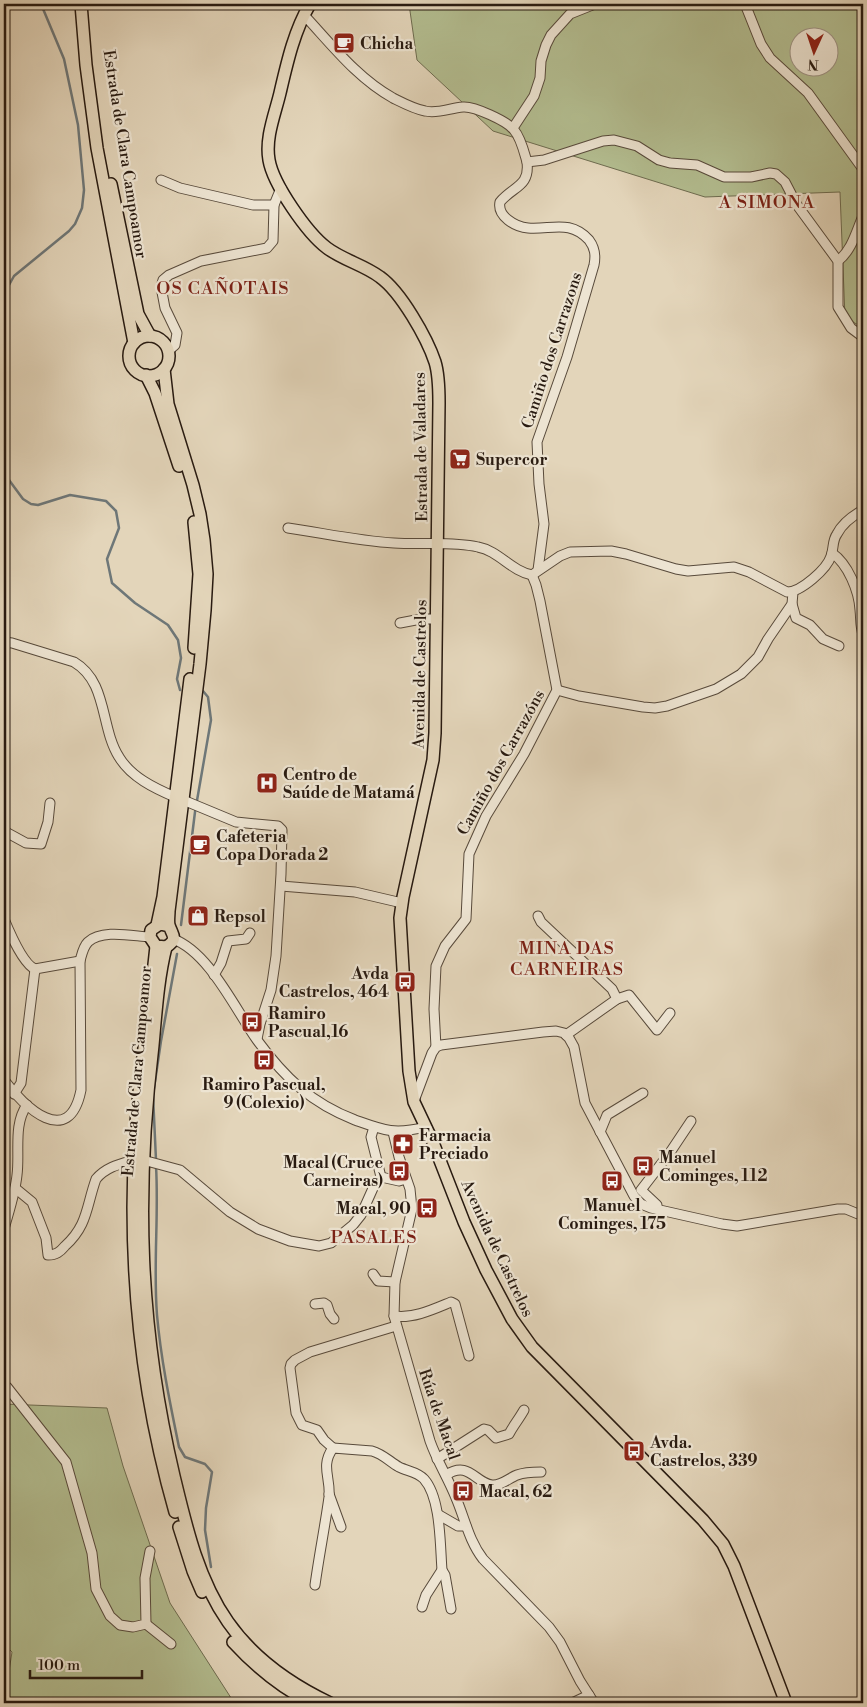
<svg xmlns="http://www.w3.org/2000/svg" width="867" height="1707" font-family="'Libre Bodoni',serif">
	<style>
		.green { fill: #b3bd90; stroke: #6e6c50; fill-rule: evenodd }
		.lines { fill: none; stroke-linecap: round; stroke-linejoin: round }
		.stream { stroke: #6e7778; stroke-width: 2.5 }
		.minor-casing { stroke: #584a3b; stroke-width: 11 }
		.major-casing { stroke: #291b11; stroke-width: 14 }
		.minor { stroke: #ede4d2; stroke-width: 9 }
		.major { stroke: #e3d5ba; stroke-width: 11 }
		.labels { text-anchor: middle; stroke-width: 4.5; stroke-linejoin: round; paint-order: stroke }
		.poi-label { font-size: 16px; font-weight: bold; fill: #291b11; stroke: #ede4d2; text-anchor: start }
		.street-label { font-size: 16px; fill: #291b11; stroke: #ede4d2 }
		.neighbourhood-label { font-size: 18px; letter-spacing: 1px; fill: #7a1f14; stroke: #ede4d2 }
	</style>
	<rect width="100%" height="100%" fill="#e3d5ba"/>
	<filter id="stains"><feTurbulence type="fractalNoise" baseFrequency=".004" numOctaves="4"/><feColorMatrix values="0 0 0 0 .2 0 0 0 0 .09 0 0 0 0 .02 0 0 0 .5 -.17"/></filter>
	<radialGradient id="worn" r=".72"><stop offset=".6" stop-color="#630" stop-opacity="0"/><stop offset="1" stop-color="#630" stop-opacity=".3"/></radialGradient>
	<!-- green -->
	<g class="green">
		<path d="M409,4H863V328L845,317L840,192L705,197L493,131L417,60ZM800,38H830V68H800Z"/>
		<polygon points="4,1404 107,1408 123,1466 170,1603 233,1701 238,1703 4,1703 12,1652 4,1644"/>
	</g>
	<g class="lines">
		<!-- stream -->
		<g class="stream">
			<polyline points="4,294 14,276 69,231 75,224 82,208 84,190 78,125 64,59 41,4"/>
			<polyline points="4,470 9,480 23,499 31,504 38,505 70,495 106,501 116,511 119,528 107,559 112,583 135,603 168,625 178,640 181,658 177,679 180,690"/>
			<polyline points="181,925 195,812 211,720 208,697 203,691"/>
			<polyline points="156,1160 153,1095 161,1041 177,954"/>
			<path d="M156,1166C159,1216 153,1265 157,1315C161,1360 170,1403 179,1447L185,1457L205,1464L212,1472L206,1508L205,1530L211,1567"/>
		</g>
		<!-- minor casing -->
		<g class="minor-casing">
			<g id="minor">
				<polyline points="745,4 761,44 770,58 808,93 863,169"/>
				<path d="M304,15C331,44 357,78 393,98C403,103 414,109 425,111C438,114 450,108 463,107C474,106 507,121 514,130C521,138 524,152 527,162L544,160L603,141L614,140L637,146L659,160L670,163L697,165L724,177H751L770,173L776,174L785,182L797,205L838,261V307L851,328L863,337"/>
				<polyline points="513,128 534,96 540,78 541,61 546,45 551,35 570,14 595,4"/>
				<path d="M527,162C530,187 513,186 500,202C497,216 515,227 528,228C551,230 570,219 589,240C595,248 596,255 594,265L567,357L537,442L539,484L544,524L538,570"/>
				<polyline points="161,180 180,188 253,205 274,205"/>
				<path d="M838,261C852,250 856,232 863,216"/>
				<polyline points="168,351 175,345 177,333 165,308 161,287 163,280 169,275 201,261 267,248 273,241 274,205 281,188"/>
				<path d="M288,528C323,533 359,541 394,543C422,545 451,541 478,547C499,551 511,571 532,575L560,556L570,552L611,551L626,554L676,569L688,571L734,567L749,572L787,592C801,592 827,569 831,556C834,548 832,541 837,534C842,524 854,515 863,510"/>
				<path d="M832,553C848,564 859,591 860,610C861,618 860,626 863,634"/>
				<polyline points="792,604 796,618 810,625 823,639 839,646"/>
				<polyline points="400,623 421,619 437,619"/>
				<path d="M4,642L12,643L74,662C108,682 100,727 119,757C131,777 154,788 175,797"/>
				<polyline points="557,690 579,696 643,707 655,708 667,706 716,689 741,674 758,657 768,639 792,604 793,592"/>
				<polyline points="183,800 236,822 278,826 282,830 281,874 276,956 271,990 260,1024 257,1039"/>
				<polyline points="4,831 26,843 41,844 48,822 50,803"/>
				<polyline points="281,886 355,892 402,903"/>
				<polyline points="538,916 541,922 612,989 617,999"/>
				<path d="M4,919C9,931 23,964 35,969"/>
				<path d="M173,939C209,952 235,1009 257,1040C285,1078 311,1103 355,1120C383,1130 394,1135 425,1127"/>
				<polyline points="214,975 221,963 228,941 246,939 250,933"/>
				<polyline points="566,1035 617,999 629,995 657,1030 670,1013"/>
				<polyline points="436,1047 434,1009 436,966 445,946 466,919 469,854 486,816 524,754 557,690 540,601 536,585 532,575"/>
				<path d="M4,1080C24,1107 69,1150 81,1090L80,961C82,954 83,947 88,942C102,929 132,936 150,937"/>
				<polyline points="14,1094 21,1083 35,969 80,961"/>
				<polyline points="414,1101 432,1053 436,1047 441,1045 543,1032 556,1031 564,1033 569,1038 574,1047 585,1103 634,1196 641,1204 651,1208 722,1224 737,1226 838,1209 846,1209 863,1216"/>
				<path d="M393,1132L399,1157L410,1189L412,1209L395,1282L394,1316L430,1441C437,1461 448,1478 456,1498C465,1519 469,1541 483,1559L549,1627L560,1642L580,1681L594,1703"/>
				<polyline points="600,1132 607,1115 643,1093"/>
				<polyline points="143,1160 180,1170 230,1212 258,1229 290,1241 319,1246 331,1243 353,1225 361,1215 374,1186 381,1177 371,1137 374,1127"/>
				<polyline points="381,1177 399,1181 406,1179"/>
				<path d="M15,1188L32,1202L46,1238L48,1255C56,1255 60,1252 65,1246C88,1225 86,1207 96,1179C106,1167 120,1164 134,1160"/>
				<polyline points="657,1209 657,1205 641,1190 671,1151 691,1121"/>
				<path d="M4,1229C9,1211 15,1194 17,1175C20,1153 13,1124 27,1105"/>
				<polyline points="373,1274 378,1281 395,1282"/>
				<polyline points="315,1304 324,1303 327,1305 330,1314 334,1319"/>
				<path d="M394,1316C413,1319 434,1309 451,1302L455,1304L469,1356"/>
				<polyline points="4,1385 7,1387 66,1462 92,1553 96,1589 110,1616 120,1625 133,1627 146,1624 145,1578 150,1551"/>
				<polyline points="333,1448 324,1440 317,1430 302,1425 296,1413 290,1368 291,1364 295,1360 310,1352 396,1326"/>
				<path d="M437,1459L484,1429L488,1430L496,1438L509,1434C513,1426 519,1419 524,1410"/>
				<path d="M446,1475C469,1460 475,1483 492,1485C501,1486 509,1478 517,1475C525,1472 532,1472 541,1472"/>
				<polyline points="329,1494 341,1527"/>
				<polyline points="439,1515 458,1526 466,1526"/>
				<path d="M315,1585C319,1556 325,1526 329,1497C331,1478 320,1466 333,1448L372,1451C383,1454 390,1462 399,1467C407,1471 418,1472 424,1479C441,1498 440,1545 442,1570L445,1575L451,1609"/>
				<polyline points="422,1607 426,1595 442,1570"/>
				<polyline points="146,1624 171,1644"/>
				<polyline points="572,1703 589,1695"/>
				<polyline points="686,1703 687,1703"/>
			</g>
		</g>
		<!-- major casing -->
		<g class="major-casing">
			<g id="major">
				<polyline points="81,4 86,65 97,148 134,343"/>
				<path d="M310,4C294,31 287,63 280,93C275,114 265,138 269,160C273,184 307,233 327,248C343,260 364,265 380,277C401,292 427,338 435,362C439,375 439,390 439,403L435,733L433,760L403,897L400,918L409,1071L414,1102L432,1140L464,1222L486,1270L512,1319L532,1347L703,1520L723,1544L734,1566L786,1703"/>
				<polyline points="111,184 138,314 150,336"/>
				<circle cx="149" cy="356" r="20"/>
				<path d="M164,369L168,404L193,485L200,514L204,540L207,574L205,610L200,664L169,911C169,915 168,921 169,925C172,935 179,939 166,947L156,946L150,937L151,930L160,924L169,926"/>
				<polyline points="146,375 155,393 179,466"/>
				<polyline points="194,648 199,574 194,522"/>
				<polyline points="157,925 163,897 190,679"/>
				<path d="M156,946C150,1005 141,1064 136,1123C127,1253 139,1386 175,1512"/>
				<path d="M166,947C158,979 156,1013 153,1045C135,1195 139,1328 174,1476C186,1526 198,1579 228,1622C254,1659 290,1684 330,1703"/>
				<polyline points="179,1527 193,1571 202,1592"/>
				<path d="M233,1642C256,1667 281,1688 312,1703"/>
			</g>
		</g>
		<!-- minor -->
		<use href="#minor" class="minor"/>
		<!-- major -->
		<use href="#major" class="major"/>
	</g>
	<!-- icons -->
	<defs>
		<g id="cafe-square" transform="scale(1.125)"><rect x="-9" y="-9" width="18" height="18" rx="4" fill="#8f2418" stroke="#ede4d2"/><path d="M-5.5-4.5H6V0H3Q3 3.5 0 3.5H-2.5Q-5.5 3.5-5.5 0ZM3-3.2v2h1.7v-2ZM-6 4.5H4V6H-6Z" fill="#fff"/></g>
		<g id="supermarket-square" transform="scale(1.125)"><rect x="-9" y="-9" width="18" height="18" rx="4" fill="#8f2418" stroke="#ede4d2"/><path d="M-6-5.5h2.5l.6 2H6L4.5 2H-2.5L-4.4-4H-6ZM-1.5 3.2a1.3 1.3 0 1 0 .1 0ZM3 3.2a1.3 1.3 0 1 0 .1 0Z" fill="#fff"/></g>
		<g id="hospital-square" transform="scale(1.125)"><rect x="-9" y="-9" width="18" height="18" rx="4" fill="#8f2418" stroke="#ede4d2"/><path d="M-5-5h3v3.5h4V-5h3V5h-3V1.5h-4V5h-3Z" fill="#fff"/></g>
		<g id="shop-square" transform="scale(1.125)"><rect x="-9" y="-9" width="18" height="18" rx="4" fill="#8f2418" stroke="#ede4d2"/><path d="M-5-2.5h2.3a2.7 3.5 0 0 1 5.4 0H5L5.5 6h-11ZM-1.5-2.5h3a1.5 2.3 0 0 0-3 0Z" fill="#fff"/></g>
		<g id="bus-square" transform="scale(1.125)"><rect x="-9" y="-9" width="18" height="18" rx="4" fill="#8f2418" stroke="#ede4d2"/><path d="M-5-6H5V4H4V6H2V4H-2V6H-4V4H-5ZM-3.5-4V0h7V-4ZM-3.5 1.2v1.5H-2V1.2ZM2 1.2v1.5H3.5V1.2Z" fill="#fff"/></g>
		<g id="pharmacy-square" transform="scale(1.125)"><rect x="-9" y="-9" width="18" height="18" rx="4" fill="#8f2418" stroke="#ede4d2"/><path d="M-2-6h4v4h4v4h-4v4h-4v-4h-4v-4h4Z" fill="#fff"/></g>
	</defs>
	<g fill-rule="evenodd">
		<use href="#cafe-square" x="344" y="43"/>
		<use href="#supermarket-square" x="460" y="459"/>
		<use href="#hospital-square" x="267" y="783"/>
		<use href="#cafe-square" x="200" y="845"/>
		<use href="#shop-square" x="198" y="916"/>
		<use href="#bus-square" x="405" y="982"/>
		<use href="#bus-square" x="252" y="1022"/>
		<use href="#bus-square" x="264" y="1060"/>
		<use href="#pharmacy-square" x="403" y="1144"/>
		<use href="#bus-square" x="643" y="1166"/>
		<use href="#bus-square" x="399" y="1171"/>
		<use href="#bus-square" x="612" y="1181"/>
		<use href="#bus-square" x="427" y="1208"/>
		<use href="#bus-square" x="634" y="1451"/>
		<use href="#bus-square" x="463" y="1491"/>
	</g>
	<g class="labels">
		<!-- poi labels -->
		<g class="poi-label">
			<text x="360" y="49">Chicha</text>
			<text x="476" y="465">Supercor</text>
			<text x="283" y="780">Centro de<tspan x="283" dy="18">Saúde de Matamá</tspan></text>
			<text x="216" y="842">Cafeteria<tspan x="216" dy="18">Copa Dorada 2</tspan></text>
			<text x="214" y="922">Repsol</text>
			<text x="389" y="979" text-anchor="end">Avda<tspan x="389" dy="18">Castrelos, 464</tspan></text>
			<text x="268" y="1019">Ramiro<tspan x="268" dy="18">Pascual,16</tspan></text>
			<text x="264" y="1090" text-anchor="middle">Ramiro Pascual,<tspan x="264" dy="18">9 (Colexio)</tspan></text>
			<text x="419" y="1141">Farmacia<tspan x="419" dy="18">Preciado</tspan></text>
			<text x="659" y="1163">Manuel<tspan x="659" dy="18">Cominges, 112</tspan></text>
			<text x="383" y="1168" text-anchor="end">Macal (Cruce<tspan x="383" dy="18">Carneiras)</tspan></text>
			<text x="612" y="1211" text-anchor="middle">Manuel<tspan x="612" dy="18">Cominges, 175</tspan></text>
			<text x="411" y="1214" text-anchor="end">Macal, 90</text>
			<text x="650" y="1448">Avda.<tspan x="650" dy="18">Castrelos, 339</tspan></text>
			<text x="479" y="1497">Macal, 62</text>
		</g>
		<!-- street labels -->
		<g class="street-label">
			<text transform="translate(126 154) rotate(81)" y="6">Estrada de Clara Campoamor</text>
			<text transform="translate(551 350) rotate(-72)" y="6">Camiño dos Carrazons</text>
			<text transform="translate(420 447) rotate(-91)" y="6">Estrada de Valadares</text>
			<text transform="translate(419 674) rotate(-89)" y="6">Avenida de Castrelos</text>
			<text transform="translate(500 762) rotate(-61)" y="6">Camiño dos Carrazóns</text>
			<text transform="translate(136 1071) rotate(-85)" y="6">Estrada de Clara Campoamor</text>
			<text transform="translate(498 1248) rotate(65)" y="6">Avenida de Castrelos</text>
			<text transform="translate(440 1414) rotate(71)" y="6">Rúa de Macal</text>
		</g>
		<!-- neighbourhood labels -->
		<g class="neighbourhood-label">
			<text x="767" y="208">A SIMONA</text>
			<text x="223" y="294">OS CAÑOTAIS</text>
			<text x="567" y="954">MINA DAS<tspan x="567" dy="21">CARNEIRAS</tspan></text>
			<text x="374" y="1243">PASALES</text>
		</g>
	</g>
	<!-- margin -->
	<rect width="867" height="1707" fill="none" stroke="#e3d5ba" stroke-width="20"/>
	<rect x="5" y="5" width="857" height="1697" fill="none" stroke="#291b11" stroke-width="2.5"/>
	<rect x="10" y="10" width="847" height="1687" fill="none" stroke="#291b11"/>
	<!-- north arrow -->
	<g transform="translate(814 52) rotate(183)"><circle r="24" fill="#ede4d2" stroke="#9f9485"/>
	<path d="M0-4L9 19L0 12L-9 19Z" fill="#8f2418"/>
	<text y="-8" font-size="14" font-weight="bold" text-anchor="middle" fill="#291b11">N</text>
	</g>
	<!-- scale -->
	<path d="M30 1670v8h112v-8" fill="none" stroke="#291b11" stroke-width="2.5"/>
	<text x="38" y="1670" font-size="15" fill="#291b11" stroke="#ede4d2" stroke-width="4" paint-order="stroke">100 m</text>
	<rect width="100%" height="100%" filter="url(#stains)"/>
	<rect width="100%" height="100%" fill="url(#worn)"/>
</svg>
